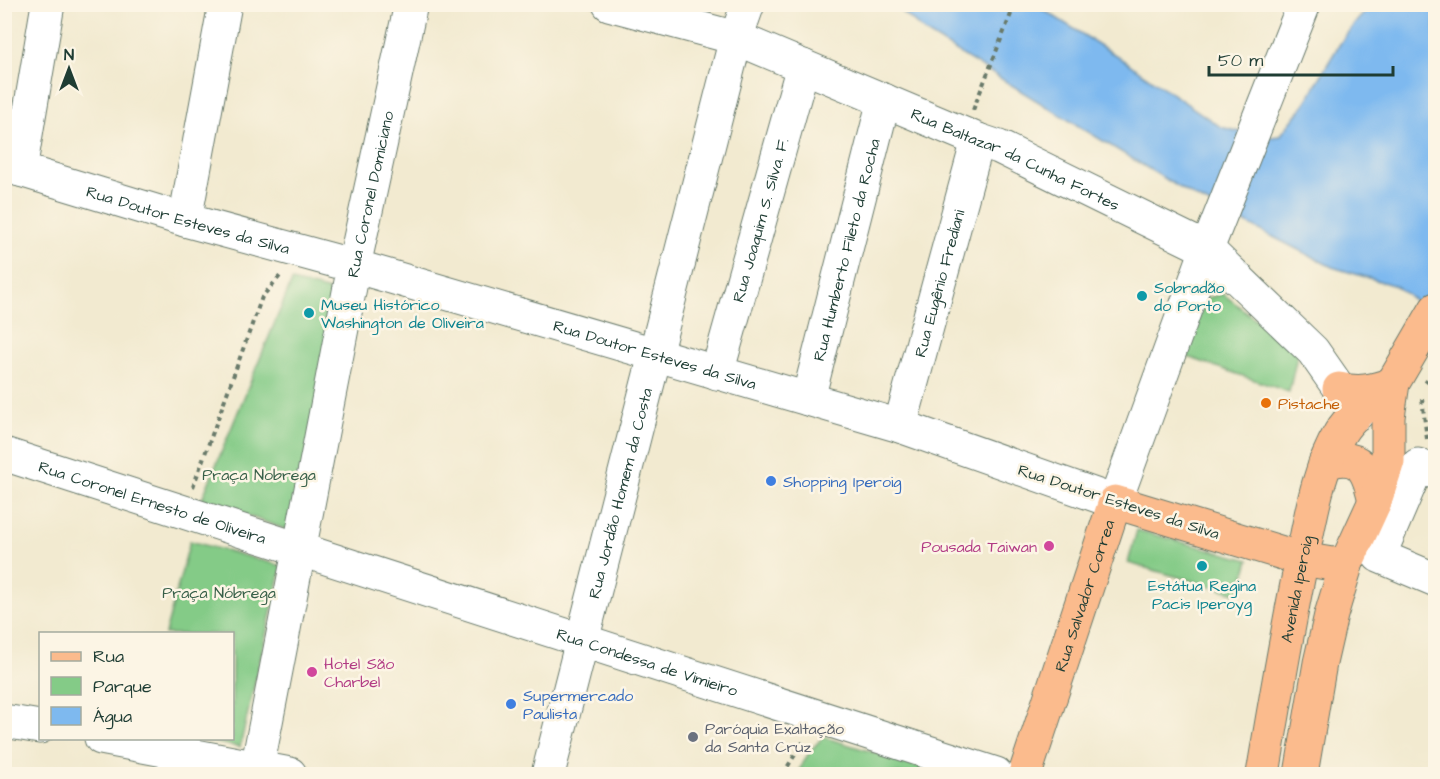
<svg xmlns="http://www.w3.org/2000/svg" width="1440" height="779" font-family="'Architects Daughter',sans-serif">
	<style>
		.green { fill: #84cb87; stroke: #52845e; stroke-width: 1.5 }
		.water { fill: #7eb9ef; stroke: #4e7b92; stroke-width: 1.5 }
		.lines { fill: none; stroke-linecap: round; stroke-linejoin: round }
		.minor-casing { stroke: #697a6b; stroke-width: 35 }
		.major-casing { stroke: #697a6b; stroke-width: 35 }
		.path { stroke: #697a6b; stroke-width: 4; stroke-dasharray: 4.5 4.5; stroke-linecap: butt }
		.minor { stroke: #fff; stroke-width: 33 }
		.major { stroke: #fbbb8d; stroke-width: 33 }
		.culture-dot { fill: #0f9aa8; stroke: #fcf5e5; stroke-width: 2 }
		.food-dot { fill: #e8710a; stroke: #fcf5e5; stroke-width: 2 }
		.shop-dot { fill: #3f7fe0; stroke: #fcf5e5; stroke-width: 2 }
		.hotel-dot { fill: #d1479c; stroke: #fcf5e5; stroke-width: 2 }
		.worship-dot { fill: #6b7280; stroke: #fcf5e5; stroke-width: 2 }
		.labels { text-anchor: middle; stroke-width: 5; stroke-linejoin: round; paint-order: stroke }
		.street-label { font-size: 16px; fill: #1f3d34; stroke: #fcf5e5 }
		.culture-label { font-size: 16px; fill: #0d838f; stroke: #fcf5e5; text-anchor: start }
		.food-label { font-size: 16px; fill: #c56008; stroke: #fcf5e5; text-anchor: start }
		.park-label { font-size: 16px; fill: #386049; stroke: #fcf5e5 }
		.shop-label { font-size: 16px; fill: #366cbe; stroke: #fcf5e5; text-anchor: start }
		.hotel-label { font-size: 16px; fill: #b23c85; stroke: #fcf5e5; text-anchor: end }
		.worship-label { font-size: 16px; fill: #5b616d; stroke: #fcf5e5; text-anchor: start }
	</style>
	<rect width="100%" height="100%" fill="#fcf5e5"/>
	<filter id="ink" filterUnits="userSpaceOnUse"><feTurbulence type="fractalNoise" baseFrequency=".0167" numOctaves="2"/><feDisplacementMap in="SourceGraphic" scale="12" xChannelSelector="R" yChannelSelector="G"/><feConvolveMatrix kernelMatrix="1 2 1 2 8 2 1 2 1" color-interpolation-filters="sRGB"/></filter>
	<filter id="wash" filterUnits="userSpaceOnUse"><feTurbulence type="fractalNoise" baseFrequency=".008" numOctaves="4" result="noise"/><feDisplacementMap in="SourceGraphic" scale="24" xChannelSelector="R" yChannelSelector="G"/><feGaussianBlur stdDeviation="1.35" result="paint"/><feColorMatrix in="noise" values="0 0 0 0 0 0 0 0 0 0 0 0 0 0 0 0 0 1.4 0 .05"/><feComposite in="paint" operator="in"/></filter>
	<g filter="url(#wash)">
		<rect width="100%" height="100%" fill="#f2ead0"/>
		<!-- green -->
		<g class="green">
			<polygon points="292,281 338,293 293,532 202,499"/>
			<polygon points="1223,294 1298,352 1289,392 1185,356 1202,299"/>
			<polygon points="1137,530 1249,560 1239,594 1128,563"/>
			<polygon points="190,541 282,566 240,747 196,739 232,738 232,634 165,634"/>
			<polygon points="823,737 945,774 797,774 810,751"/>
		</g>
		<!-- water -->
		<path class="water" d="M895,5H1036L1117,56L1221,127L1263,138L1280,136C1288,125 1298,114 1306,102C1326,69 1343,30 1373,5H1435V317L1396,286L1332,267L1195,197L926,33Z"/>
	</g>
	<g filter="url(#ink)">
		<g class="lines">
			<!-- minor casing -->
			<g class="minor-casing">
				<g id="minor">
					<path id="s1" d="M609,4L736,38L978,140L999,147L1207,249L1313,351L1357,414"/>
					<path id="s2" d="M4,165L185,220L354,266L900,426L1115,502L1207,249L1304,4"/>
					<polyline points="20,170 48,4"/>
					<polyline points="185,220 225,4"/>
					<path id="s3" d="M717,373L803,66"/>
					<path id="s4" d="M808,399L884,100"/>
					<path id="s5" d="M900,426L978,140"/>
					<path id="s6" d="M4,454L996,774"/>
					<polyline points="1436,473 1418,465 1379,556 1436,580"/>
					<polyline points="4,721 40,727"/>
					<polyline points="101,738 290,774"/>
					<path id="s7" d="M256,774L354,266L411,4"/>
					<path id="s8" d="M548,774L736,38L748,4"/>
				</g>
			</g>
			<!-- major casing -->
			<g class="major-casing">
				<g id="major">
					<path d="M1339,389C1359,394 1373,391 1392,384"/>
					<path d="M1325,463C1361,451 1368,470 1375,501"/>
					<path id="s9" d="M1025,774L1115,502L1302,559L1332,564L1347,562"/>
					<path id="s10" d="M1263,774C1275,702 1287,631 1302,559C1311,516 1317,472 1340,433C1352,413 1376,398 1393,383"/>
					<polyline points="1301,774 1320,663 1331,615 1347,562 1375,501 1388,461 1388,417 1393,383 1436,309"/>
				</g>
			</g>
			<!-- path -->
			<g class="path">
				<polyline points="973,110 1015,4"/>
				<polyline points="1425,380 1436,388"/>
				<polyline points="1422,399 1427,439"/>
				<polyline points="193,487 262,297 280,276"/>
				<polyline points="783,774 803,742"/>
			</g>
			<!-- minor -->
			<use href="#minor" class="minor"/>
			<!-- major -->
			<use href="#major" class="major"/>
		</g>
	</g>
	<!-- markers -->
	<g class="culture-dot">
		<circle cx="1142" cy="296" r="6"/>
		<circle cx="309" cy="313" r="6"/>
		<circle cx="1202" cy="566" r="6"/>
	</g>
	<circle class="food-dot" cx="1266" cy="403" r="6"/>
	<g class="shop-dot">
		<circle cx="771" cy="481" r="6"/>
		<circle cx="511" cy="704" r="6"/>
	</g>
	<g class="hotel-dot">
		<circle cx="1049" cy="546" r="6"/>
		<circle cx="312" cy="672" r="6"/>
	</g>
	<circle class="worship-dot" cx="693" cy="737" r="6"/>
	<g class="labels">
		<!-- street labels -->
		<g class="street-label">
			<text dy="6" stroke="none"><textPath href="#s1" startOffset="436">Rua Baltazar da Cunha Fortes</textPath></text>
			<text dy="6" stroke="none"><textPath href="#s7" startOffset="591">Rua Coronel Domiciano</textPath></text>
			<text dy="6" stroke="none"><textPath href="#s2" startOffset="192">Rua Doutor Esteves da Silva</textPath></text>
			<text dy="6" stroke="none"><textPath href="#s3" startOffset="159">Rua Joaquim S. Silva. F.</textPath></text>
			<text dy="6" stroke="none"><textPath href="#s4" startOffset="154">Rua Humberto Fileto da Rocha</textPath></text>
			<text dy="6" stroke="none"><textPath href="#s5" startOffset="148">Rua Eugênio Frediani</textPath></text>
			<text dy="6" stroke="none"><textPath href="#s2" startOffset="678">Rua Doutor Esteves da Silva</textPath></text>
			<text dy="6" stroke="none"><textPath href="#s8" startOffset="290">Rua Jordão Homem da Costa</textPath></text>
			<text transform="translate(1119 501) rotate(18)" y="6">Rua Doutor Esteves da Silva</text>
			<text dy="6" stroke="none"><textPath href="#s6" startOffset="156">Rua Coronel Ernesto de Oliveira</textPath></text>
			<text dy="6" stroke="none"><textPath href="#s10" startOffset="188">Avenida Iperoig</textPath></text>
			<text dy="6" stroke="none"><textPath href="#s9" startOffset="188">Rua Salvador Correa</textPath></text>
			<text dy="6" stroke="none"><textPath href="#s6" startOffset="676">Rua Condessa de Vimieiro</textPath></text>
		</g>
		<!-- culture labels -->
		<g class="culture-label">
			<text x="1154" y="293">Sobradão<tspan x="1154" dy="18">do Porto</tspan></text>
			<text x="321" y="310">Museu Histórico<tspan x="321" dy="18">Washington de Oliveira</tspan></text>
			<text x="1202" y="591" text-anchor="middle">Estátua Regina<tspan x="1202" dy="18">Pacis Iperoyg</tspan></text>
		</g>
		<!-- food labels -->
		<g class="food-label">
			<text x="1278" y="409">Pistache</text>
		</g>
		<!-- park labels -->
		<g class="park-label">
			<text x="259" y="480">Praça Nobrega</text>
			<text x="219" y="598">Praça Nóbrega</text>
		</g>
		<!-- shop labels -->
		<g class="shop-label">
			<text x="783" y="487">Shopping Iperoig</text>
			<text x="523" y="701">Supermercado<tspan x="523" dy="18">Paulista</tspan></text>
		</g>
		<!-- hotel labels -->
		<g class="hotel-label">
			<text x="1037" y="552">Pousada Taiwan</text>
			<text x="324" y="669" text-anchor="start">Hotel São<tspan x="324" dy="18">Charbel</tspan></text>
		</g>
		<!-- worship labels -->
		<g class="worship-label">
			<text x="705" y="734">Paróquia Exaltação<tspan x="705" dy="18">da Santa Cruz</tspan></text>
		</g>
	</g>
	<!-- margin -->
	<rect width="1440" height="779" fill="none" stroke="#fcf5e5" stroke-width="24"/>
	<!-- legend -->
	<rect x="39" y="632" width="195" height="108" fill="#fcf5e5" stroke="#a4ab9e" stroke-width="1.5"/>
	<rect x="51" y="652" width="30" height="9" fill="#fbbb8d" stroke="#a4ab9e" stroke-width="1.5"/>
	<text x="93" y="662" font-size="18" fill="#1f3d34">Rua</text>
	<rect x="51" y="677" width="30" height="18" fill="#84cb87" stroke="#a4ab9e" stroke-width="1.5"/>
	<text x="93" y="692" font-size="18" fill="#1f3d34">Parque</text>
	<rect x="51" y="707" width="30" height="18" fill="#7eb9ef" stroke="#a4ab9e" stroke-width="1.5"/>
	<text x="93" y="722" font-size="18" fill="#1f3d34">Água</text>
	<!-- north arrow -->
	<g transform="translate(69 69)" stroke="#fcf5e5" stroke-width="4.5" paint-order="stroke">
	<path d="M0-4.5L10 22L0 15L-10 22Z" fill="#1f3d34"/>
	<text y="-9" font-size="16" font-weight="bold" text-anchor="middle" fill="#1f3d34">N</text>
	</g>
	<!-- scale -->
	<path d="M1209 66v9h184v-9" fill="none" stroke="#1f3d34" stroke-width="3"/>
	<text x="1218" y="66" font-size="18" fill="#1f3d34" stroke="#fcf5e5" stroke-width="4.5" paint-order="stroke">50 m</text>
</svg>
